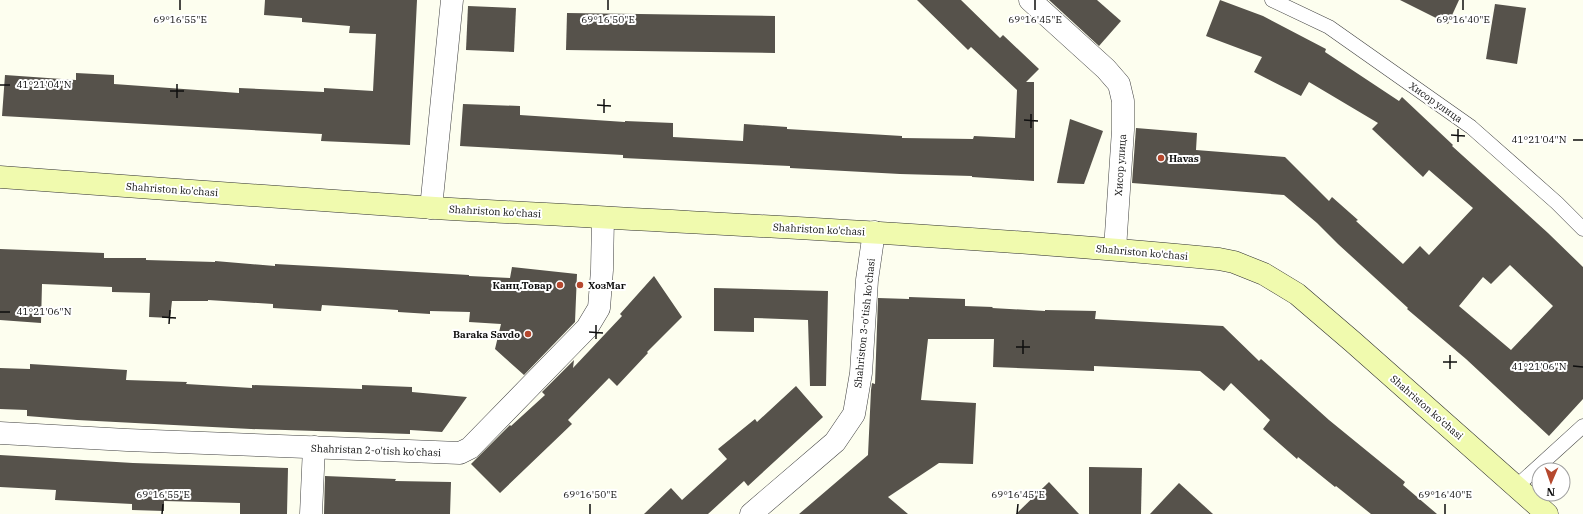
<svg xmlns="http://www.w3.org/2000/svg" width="1583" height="514" font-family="'IBM Plex Serif',serif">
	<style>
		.building { fill: #56524b; fill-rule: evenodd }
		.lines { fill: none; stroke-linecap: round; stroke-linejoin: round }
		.service-casing { stroke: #414141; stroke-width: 15 }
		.minor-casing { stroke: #414141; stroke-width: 23 }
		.secondary-casing { stroke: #303030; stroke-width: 23 }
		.service { stroke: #fff; stroke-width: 14 }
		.minor { stroke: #fff; stroke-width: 22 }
		.secondary { stroke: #f0faae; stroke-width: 22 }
		.ticks { fill: none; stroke: #0e0e0e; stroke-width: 1.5 }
		.poi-dot { fill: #b5482e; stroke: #fff; stroke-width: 1.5 }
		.labels { text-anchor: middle; stroke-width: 4; stroke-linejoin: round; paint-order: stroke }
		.street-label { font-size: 10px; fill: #0e0e0e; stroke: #fff }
		.poi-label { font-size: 10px; font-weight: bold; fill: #0e0e0e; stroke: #fff; text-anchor: start }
		.ticks-label { font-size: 10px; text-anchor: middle; fill: #0e0e0e; stroke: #fff; stroke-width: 4; stroke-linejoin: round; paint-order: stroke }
	</style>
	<rect width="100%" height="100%" fill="#fdfeef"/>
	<!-- building -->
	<g class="building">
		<polygon points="265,0 417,0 410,145 321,141 322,134 2,116 5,75 76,80 76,73 114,75 114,84 239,93 239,88 324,92 324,88 373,91 376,34 349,33 350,26 302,22 302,18 264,15"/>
		<polygon points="917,0 961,0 1000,38 1003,35 1039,69 1026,82 1034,82 1034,181 972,177 972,176 900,174 790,168 790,166 623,158 623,155 460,146 463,104 520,106 520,115 625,122 625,121 673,123 673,137 743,141 744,124 787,127 787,129 902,136 902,138 973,139 974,136 1015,138 1017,90 971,47 968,50"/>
		<polygon points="1049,0 1097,0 1121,21 1099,46"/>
		<path d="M1220,0L1263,16L1326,49L1325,52L1399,101L1402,97L1453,145L1452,146L1548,233L1583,267V399L1549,436L1466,359L1407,309L1408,308L1338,244L1317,223L1284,195L1132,183L1136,128L1197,133L1196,150L1285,157L1329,201L1332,197L1358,220L1356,221L1403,264L1420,246L1429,255L1473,208L1429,170L1423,177L1372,129L1378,123L1309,82L1301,96L1254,72L1262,57L1206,36ZM1510,265L1553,306L1511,350L1459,306L1483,277L1491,284Z"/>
		<polygon points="1400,0 1459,0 1448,24"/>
		<polygon points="1495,4 1526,8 1517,64 1486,59"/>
		<polygon points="468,6 516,8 514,52 466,50"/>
		<polygon points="567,13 775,16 775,53 566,50"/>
		<polygon points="1070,119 1103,131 1084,184 1057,183"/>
		<polygon points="0,249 104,253 104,258 146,258 146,260 215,262 215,261 275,266 275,264 330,267 469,275 469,276 510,278 512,267 577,274 575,322 524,375 495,349 501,324 469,322 470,312 430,311 430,314 398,312 398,310 322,305 321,311 273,308 273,304 208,300 208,301 172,301 170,318 149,317 150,293 112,292 112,287 42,284 41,323 0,320"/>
		<polygon points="654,276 682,317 647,352 648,353 617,386 609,378 568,420 572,424 500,493 471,464 510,425 511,426 545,395 542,392 574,360 573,368 622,316 620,314"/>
		<polygon points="714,288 828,291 826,386 810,386 808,320 754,318 754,332 714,331"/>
		<polygon points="909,297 965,299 965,306 993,307 992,308 1045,311 1045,310 1096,311 1095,319 1223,326 1259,361 1261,359 1329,420 1405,482 1403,485 1437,514 1371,514 1336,486 1335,487 1298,457 1297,459 1263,429 1270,420 1231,383 1224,391 1200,371 1094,366 1094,371 993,367 994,339 928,339 921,400 976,403 973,464 939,463 888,497 908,514 799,514 868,455 871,390 872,383 875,384 878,298 909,299"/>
		<polygon points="30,364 127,370 126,380 187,382 186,384 252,388 252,385 362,389 362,385 412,387 412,392 467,397 442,432 410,430 410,434 251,429 77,420 27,416 27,410 0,409 0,368 30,369"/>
		<polygon points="796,386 823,417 748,486 744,481 708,514 644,514 671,488 682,500 727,459 718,449 755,419 757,422"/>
		<polygon points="0,455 133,463 288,468 287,514 240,514 240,503 164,501 164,511 132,510 132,504 55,500 56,490 0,487"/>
		<polygon points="1089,467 1142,468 1141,514 1089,514"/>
		<polygon points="325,476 396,479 395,481 451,482 450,514 324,514"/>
		<polygon points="1049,482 1079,514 1016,514"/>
		<polygon points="1179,483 1213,514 1150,514"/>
	</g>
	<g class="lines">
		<!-- service casing -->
		<g class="service-casing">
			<g id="service">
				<polyline points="1272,0 1329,27 1471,127 1557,203 1583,229"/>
				<polyline points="1517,486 1583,426"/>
			</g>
		</g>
		<!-- minor casing -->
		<g class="minor-casing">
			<g id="minor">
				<polyline points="1030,0 1106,69 1119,84 1123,101 1123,130 1115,249"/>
				<polyline points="431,208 452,0"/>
				<polyline points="0,433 127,440 460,453 470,448 587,328 599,308 602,270 603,218"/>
				<polyline points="311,514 314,447"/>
				<polyline points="751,514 835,442 854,414 861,373 867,280 874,232"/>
			</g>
		</g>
		<!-- secondary casing -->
		<g class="secondary-casing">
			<path id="secondary" d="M0,177C145,187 290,199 435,208C696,223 958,234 1219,259L1234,262L1264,274L1297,294L1353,342L1547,514"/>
		</g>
		<!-- service -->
		<use href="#service" class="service"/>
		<!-- minor -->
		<use href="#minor" class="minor"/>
		<!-- secondary -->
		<use href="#secondary" class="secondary"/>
	</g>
	<!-- ticks -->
	<path class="ticks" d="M180,10V0M608,10V0M1035,10V0M1463,10V0M0,85H10M170,91H184M177,98V84M597,105L611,106M604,113V99M1024,120L1038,121M1031,128V114M1451,135L1465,136M1573,140H1583M1458,142V129M0,312H10M162,317L176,318M169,324L170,310M589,332L603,333M596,339V325M1016,347H1030M1023,354V340M1443,362H1457M1573,366L1583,367M1450,369V355M162,514L163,504M590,514V504M1017,514L1018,504M1445,514V504"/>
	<!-- markers -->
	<g class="poi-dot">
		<circle cx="1161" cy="158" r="4"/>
		<circle cx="560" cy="285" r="4"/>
		<circle cx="580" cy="285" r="4"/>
		<circle cx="528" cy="334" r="4"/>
	</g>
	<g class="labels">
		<!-- street labels -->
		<g class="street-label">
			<text transform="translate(1436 102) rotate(35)" y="4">Хисор улица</text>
			<text transform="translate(1120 165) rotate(-86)" y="4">Хисор улица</text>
			<text transform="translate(172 189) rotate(4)" y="4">Shahriston ko'chasi</text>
			<text transform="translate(495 211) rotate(3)" y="4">Shahriston ko'chasi</text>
			<text transform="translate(819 229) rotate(3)" y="4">Shahriston ko'chasi</text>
			<text transform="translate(1142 252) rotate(5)" y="4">Shahriston ko'chasi</text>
			<text transform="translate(864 323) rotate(-84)" y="4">Shahriston 3-o'tish ko'chasi</text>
			<text transform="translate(1427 407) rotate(41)" y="4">Shahriston ko'chasi</text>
			<text transform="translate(376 450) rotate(2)" y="4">Shahristan 2-o'tish ko'chasi</text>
		</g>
		<!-- poi labels -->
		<g class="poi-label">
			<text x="1169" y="162">Havas</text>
			<text x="552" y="289" text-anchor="end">Канц.Товар</text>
			<text x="588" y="289">ХозМаг</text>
			<text x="520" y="338" text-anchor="end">Baraka Savdo</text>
		</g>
	</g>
	<g class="ticks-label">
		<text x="180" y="23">69°16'55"E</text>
		<text x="608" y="23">69°16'50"E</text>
		<text x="1035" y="23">69°16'45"E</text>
		<text x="1463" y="23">69°16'40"E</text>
		<text x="44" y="88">41°21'04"N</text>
		<text x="1539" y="143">41°21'04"N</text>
		<text x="44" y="315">41°21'06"N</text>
		<text x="1539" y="370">41°21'06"N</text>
		<text x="163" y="498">69°16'55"E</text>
		<text x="590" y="498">69°16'50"E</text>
		<text x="1018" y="498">69°16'45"E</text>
		<text x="1445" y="498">69°16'40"E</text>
	</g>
	<!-- north arrow -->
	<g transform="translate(1551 482) rotate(182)"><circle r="19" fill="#ffffff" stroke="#9f9f9f"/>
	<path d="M0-3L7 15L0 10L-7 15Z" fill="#b5482e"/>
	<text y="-6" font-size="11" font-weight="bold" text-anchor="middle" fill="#0e0e0e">N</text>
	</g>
</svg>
